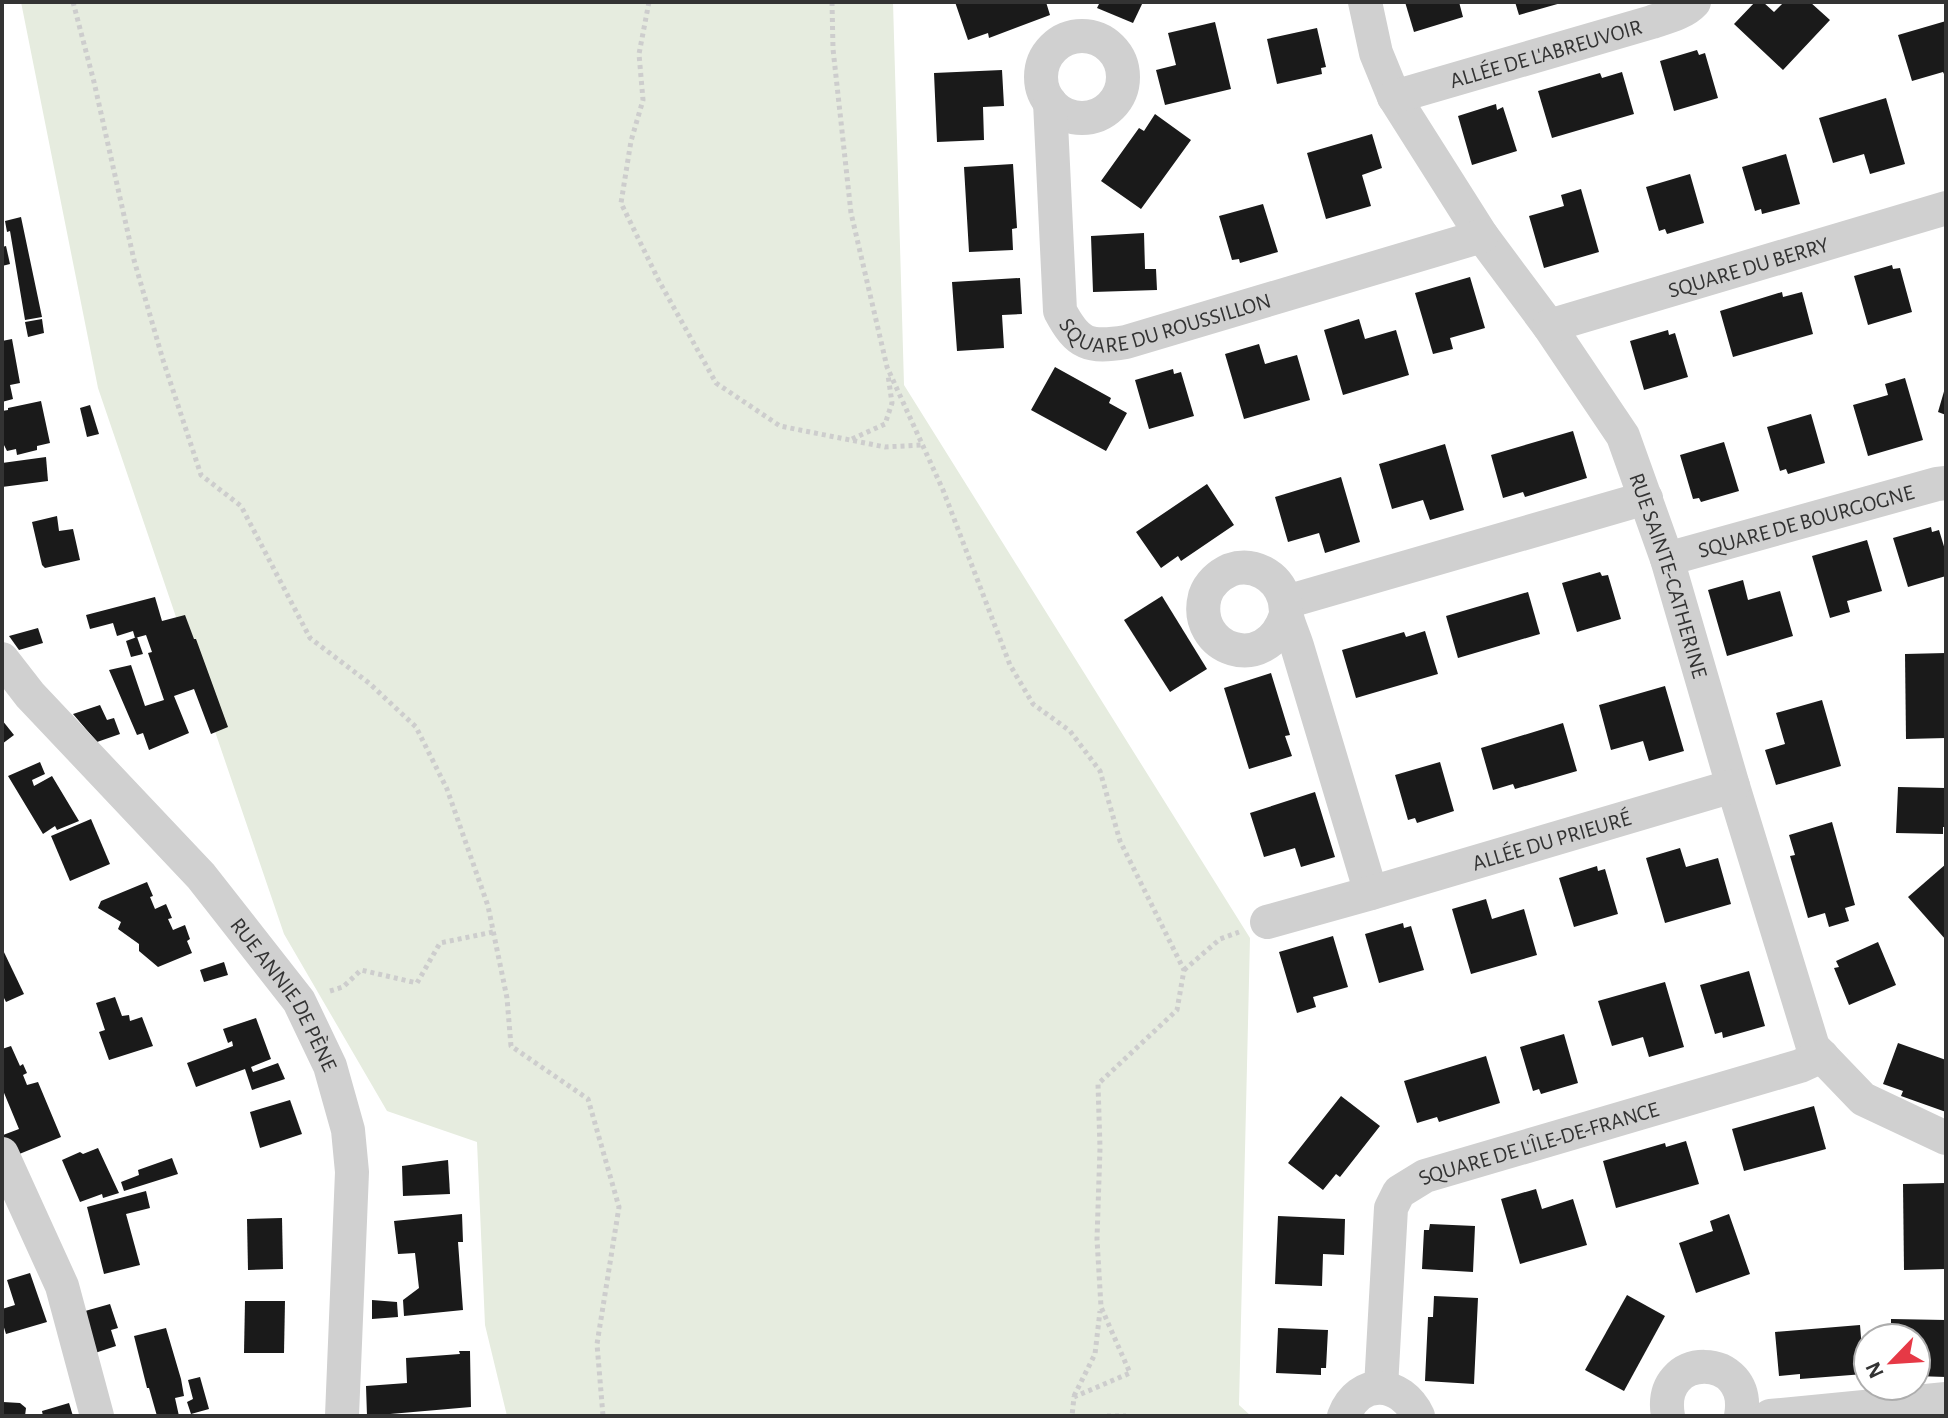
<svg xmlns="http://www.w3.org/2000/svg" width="1948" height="1418" font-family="'Alegreya Sans',sans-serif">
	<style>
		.green { fill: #e6ecdf }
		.building { fill: #1a1a1a }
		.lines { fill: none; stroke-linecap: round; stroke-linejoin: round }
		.path { stroke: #cdcdcd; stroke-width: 5; stroke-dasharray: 4 4; stroke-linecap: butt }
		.minor { stroke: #d0d0d0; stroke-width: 34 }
		.labels { text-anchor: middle; stroke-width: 8; stroke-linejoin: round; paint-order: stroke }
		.street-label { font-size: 22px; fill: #333; stroke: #fff }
	</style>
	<rect width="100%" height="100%" fill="#fff"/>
	<!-- green -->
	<polygon class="green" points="21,2 893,2 904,385 1250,938 1239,1405 1251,1416 507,1416 485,1325 477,1142 387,1111 284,934 98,388"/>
	<!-- building -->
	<g class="building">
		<polygon points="955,2 1046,2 1050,15 989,38 988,33 968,40"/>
		<polygon points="1100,2 1143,2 1133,23 1097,8"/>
		<polygon points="1405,2 1459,2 1463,17 1414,32"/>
		<polygon points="1515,2 1561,2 1561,3 1519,15"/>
		<polygon points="1755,2 1763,2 1774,12 1784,2 1810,2 1830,20 1783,70 1734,24"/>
		<polygon points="1946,21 1946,78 1943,72 1912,81 1898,35"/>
		<polygon points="1215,22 1231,89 1165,105 1156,70 1176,65 1168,33"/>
		<polygon points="1317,28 1326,67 1321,68 1322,74 1277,84 1267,39"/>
		<polygon points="1697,50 1699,55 1705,53 1718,98 1674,111 1660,61"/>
		<polygon points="1002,70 1004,106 983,107 984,140 937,142 934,73"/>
		<polygon points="1622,72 1634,114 1552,138 1538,91 1600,73 1602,78"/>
		<polygon points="1886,98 1905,164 1870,174 1864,154 1833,163 1819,118"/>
		<polygon points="1496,104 1497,110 1503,107 1517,151 1472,165 1458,116"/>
		<polygon points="1155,114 1191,140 1141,209 1101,181 1139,128 1144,131"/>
		<polygon points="1372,134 1382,168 1362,175 1371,206 1326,219 1307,153"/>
		<polygon points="1786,154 1800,204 1762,214 1761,209 1755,211 1742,167"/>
		<polygon points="1013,164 1017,228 1012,229 1013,250 969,252 964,167"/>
		<polygon points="1690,174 1704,223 1667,234 1665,229 1659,231 1646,187"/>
		<polygon points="1581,189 1599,252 1544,268 1529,216 1564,206 1561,195"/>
		<polygon points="1263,204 1278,252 1240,263 1239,259 1232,260 1219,216"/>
		<polygon points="21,217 42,317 25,320 10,231 7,232 5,221"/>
		<polygon points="1144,233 1145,269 1156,269 1157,290 1093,292 1091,236"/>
		<polygon points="6,246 10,264 2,266 2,247"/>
		<polygon points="1892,265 1893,269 1900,268 1912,312 1868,325 1854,276"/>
		<polygon points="1470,277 1485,328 1450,338 1453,349 1433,354 1415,293"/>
		<polygon points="1020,278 1022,314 1002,315 1004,348 957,351 952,282"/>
		<polygon points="1782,292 1783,297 1802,292 1813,334 1733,357 1720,311"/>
		<polygon points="42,319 44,333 28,337 25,322"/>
		<polygon points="1359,319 1365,339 1396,330 1409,375 1343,395 1324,330"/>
		<polygon points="1668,330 1669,335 1675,333 1688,377 1644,390 1630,341"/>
		<polygon points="12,339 20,383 10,385 13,399 2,402 2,341"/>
		<polygon points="1259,344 1265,364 1297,355 1310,400 1244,419 1225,354"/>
		<polygon points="1055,367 1111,398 1109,403 1127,413 1106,451 1031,410"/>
		<polygon points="1173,369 1174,374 1181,372 1194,416 1149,429 1135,380"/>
		<polygon points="1905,378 1923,440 1868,456 1853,405 1888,395 1885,384"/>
		<polygon points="1945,388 1946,388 1946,415 1938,412"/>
		<polygon points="41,401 50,443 37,446 37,450 17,455 16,449 7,451 2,441 2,411 8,410 8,408"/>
		<polygon points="90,405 99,434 87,437 80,408"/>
		<polygon points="1811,414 1825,463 1788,474 1786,469 1780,471 1767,427"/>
		<polygon points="1573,431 1587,478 1525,497 1523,492 1503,498 1491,455"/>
		<polygon points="1724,442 1739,491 1701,502 1699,498 1693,499 1680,455"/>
		<polygon points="1445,444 1464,510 1430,520 1423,500 1392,509 1379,464"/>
		<polygon points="46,457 48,481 2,487 2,463"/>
		<polygon points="1341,477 1360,542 1325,553 1319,533 1288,542 1275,497"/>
		<polygon points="1207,484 1234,525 1181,561 1178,556 1161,568 1136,532"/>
		<polygon points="57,516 59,531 73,529 80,560 45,568 42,565 32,522"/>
		<polygon points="1931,527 1932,532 1939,530 1946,553 1946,576 1908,587 1893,538"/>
		<polygon points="1867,540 1882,591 1847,601 1850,612 1830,618 1812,556"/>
		<polygon points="1600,572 1602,576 1608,575 1621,619 1577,632 1562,583"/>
		<polygon points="1743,580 1748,600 1780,591 1793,636 1727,656 1708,590"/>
		<polygon points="1528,592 1540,634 1458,658 1446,616"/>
		<polygon points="1162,596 1207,669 1170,692 1124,620"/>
		<polygon points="155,597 162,621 185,615 194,639 196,639 228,727 211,734 194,689 174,696 189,733 149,750 143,733 137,735 109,670 131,665 145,706 164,700 148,653 152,652 146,635 135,638 133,631 117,636 113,623 90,629 86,615"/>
		<polygon points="38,628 43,643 19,650 9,636"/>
		<polygon points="1425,631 1438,674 1356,698 1342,650 1404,632 1406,637"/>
		<polygon points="137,637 143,654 131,657 126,641"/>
		<polygon points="1946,653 1946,738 1906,739 1905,654"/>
		<polygon points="1271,673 1290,735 1285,736 1292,756 1249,769 1224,688"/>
		<polygon points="1665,686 1684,751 1649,761 1643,741 1611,750 1599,705"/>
		<polygon points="1822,700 1841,766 1776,785 1765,750 1785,744 1776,713"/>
		<polygon points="100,705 107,720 114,718 120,734 97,742 73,714"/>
		<polygon points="2,720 14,735 2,744"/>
		<polygon points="1563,723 1577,771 1515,789 1513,784 1493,790 1481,748"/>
		<polygon points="40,762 45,774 32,780 34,786 52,776 79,821 57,830 55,826 43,834 8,776"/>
		<polygon points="1440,762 1454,811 1417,823 1415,818 1408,820 1395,775"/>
		<polygon points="1898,787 1946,788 1946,827 1943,827 1943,834 1896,833"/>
		<polygon points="1315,792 1335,857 1301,867 1295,848 1264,857 1250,813"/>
		<polygon points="91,819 110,864 70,881 51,836"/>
		<polygon points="1832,822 1855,905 1845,908 1849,921 1829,927 1825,913 1808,918 1790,856 1795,855 1789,835"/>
		<polygon points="1680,848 1686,867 1718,858 1731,904 1665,923 1646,858"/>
		<polygon points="1946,864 1946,940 1908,897"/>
		<polygon points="1597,866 1598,871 1605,869 1618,914 1574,927 1559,878"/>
		<polygon points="147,882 153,896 150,897 155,909 166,904 172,918 168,919 173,930 185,925 190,939 187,941 192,953 158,967 139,951 139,944 118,929 121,922 98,908 101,901"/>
		<polygon points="1486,899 1492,919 1524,909 1537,955 1471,974 1452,909"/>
		<polygon points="1403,923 1404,928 1411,926 1424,970 1379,983 1365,934"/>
		<polygon points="1333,936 1348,987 1313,997 1316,1007 1297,1013 1279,952"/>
		<polygon points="1878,942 1896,985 1849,1005 1834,968 1839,967 1836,961"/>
		<polygon points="2,948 24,994 6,1002 2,994"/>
		<polygon points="224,962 228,975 204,982 200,970"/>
		<polygon points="1749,971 1765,1026 1723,1038 1722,1032 1715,1034 1700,985"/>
		<polygon points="1665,982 1684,1047 1649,1057 1643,1037 1612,1046 1598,1001"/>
		<polygon points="115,997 122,1016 129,1015 130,1021 142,1017 153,1046 109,1060 99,1032 105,1030 96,1003"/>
		<polygon points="256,1018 271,1059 251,1067 253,1072 278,1063 285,1079 252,1090 245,1069 196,1087 187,1063 233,1046 232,1041 228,1043 223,1029"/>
		<polygon points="1564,1034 1578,1083 1541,1094 1539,1089 1533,1091 1520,1047"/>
		<polygon points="1898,1043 1946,1060 1946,1112 1901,1096 1903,1091 1883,1084"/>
		<polygon points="11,1046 20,1066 23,1064 27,1073 23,1075 27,1085 38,1082 61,1137 12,1157 3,1135 19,1129 2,1088 2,1049"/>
		<polygon points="1486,1056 1500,1103 1439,1122 1437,1117 1417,1123 1404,1081"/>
		<polygon points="1341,1096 1380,1126 1340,1177 1336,1174 1323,1190 1288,1163"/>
		<polygon points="290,1100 302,1134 260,1148 250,1112"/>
		<polygon points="1814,1106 1826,1149 1744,1171 1732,1129"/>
		<polygon points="1686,1141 1699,1184 1616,1208 1603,1161 1665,1143 1666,1147"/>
		<polygon points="98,1148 119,1193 103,1198 102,1194 80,1202 62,1160 80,1152 83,1154"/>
		<polygon points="172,1158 178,1174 124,1191 121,1182 139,1175 138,1170"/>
		<polygon points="448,1160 450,1194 403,1196 402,1166"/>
		<polygon points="1946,1183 1946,1269 1904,1270 1903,1184"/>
		<polygon points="1536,1189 1542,1209 1573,1199 1587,1245 1520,1264 1501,1199"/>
		<polygon points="146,1191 150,1208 126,1214 140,1265 104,1274 87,1207"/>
		<polygon points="462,1214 463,1242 458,1242 463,1310 404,1316 403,1300 419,1288 415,1253 398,1254 394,1221"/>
		<polygon points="1729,1214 1750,1274 1696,1293 1679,1243 1713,1231 1710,1221"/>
		<polygon points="1278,1216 1345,1219 1344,1255 1323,1254 1322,1286 1275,1284"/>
		<polygon points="282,1218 283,1269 248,1270 247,1219"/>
		<polygon points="1430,1224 1475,1226 1473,1272 1422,1269 1424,1230 1429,1230"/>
		<polygon points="30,1273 47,1322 6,1334 2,1321 2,1309 15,1305 7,1280"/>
		<polygon points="1627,1295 1665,1316 1624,1391 1585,1370"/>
		<polygon points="1434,1296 1478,1298 1474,1384 1425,1381 1428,1317 1433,1317"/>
		<polygon points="372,1300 397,1302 398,1317 372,1319"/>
		<polygon points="245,1301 285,1301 284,1353 244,1353"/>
		<polygon points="110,1304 118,1328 111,1330 116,1346 92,1354 78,1313"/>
		<polygon points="1891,1319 1946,1320 1946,1377 1916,1376 1916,1338 1891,1338"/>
		<polygon points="1860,1325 1864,1374 1800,1379 1800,1374 1779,1376 1775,1332"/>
		<polygon points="166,1328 181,1379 184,1396 175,1398 179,1416 157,1416 149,1388 147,1388 134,1336"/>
		<polygon points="1278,1328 1328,1330 1326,1368 1321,1368 1321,1375 1276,1373"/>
		<polygon points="459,1351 470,1351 471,1407 367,1416 366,1386 407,1383 406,1358 460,1354"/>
		<polygon points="200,1377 209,1409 191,1414 187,1402 193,1399 188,1380"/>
		<polygon points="3,1402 20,1403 26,1408 25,1416 2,1416"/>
		<polygon points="69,1403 73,1416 43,1416 42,1411"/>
	</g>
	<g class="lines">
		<!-- path -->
		<g class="path">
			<polyline points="73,2 94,82 134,260 163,360 201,475 241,506 310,638 369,683 416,727 447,789 488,906 507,998 511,1046 588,1099 619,1207 597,1344 603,1416"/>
			<polyline points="649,2 639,54 643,100 631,141 621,203 659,281 716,383 780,426 885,447 922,445"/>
			<polyline points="832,2 833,49 851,213 887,367 943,490 1010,665 1033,704 1070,731 1100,771 1120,841 1184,970 1177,1010 1098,1084 1100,1148 1097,1239 1101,1307 1130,1373 1074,1397 1072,1416"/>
			<polyline points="852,439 885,424 892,403 888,375"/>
			<polyline points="1184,970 1220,939 1239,932"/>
			<polyline points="330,991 343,987 361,970 417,983 440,943 493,932"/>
			<polyline points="1074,1396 1095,1354 1100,1311"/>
			<polyline points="1107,1416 1126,1416"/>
		</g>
		<!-- minor -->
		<g class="minor">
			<path id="s1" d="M1365,2L1376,53L1394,97L1482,236L1549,326L1623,436L1667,559L1733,786L1813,1047L1863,1099L1946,1138"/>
			<circle cx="1082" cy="77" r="41"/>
			<path id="s2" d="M1394,97L1652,22C1667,17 1684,13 1694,2"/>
			<path id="s3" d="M1050,102L1060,311C1078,345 1089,348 1126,342L1482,236"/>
			<path id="s4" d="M1549,326L1946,208"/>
			<path id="s5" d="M1667,559L1937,484L1946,483"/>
			<polyline points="1286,602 1646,498"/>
			<path d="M1286,615C1266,677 1191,649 1205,596C1209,584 1219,575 1230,570C1253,562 1277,575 1284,598C1286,604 1285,610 1287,617C1289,626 1294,636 1297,646L1371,893"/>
			<path id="s6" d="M2,659L30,695L201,876L299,1001L330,1066L348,1130L352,1172L342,1416"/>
			<path id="s7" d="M1267,922L1371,893L1733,786"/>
			<polyline points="2,1154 62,1286 97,1416"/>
			<path id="s8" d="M1381,1387L1391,1208L1399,1192L1425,1176L1800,1066L1822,1056"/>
			<path d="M1344,1416C1359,1377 1401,1380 1418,1416"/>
			<path d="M1668,1416C1656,1350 1753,1351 1741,1416"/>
			<polyline points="1770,1416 1946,1399"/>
		</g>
	</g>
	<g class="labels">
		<!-- street labels -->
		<g class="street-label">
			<text dy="8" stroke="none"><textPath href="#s2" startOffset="158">ALLÉE DE L'ABREUVOIR</textPath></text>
			<text dy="8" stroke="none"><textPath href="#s4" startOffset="208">SQUARE DU BERRY</textPath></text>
			<text dy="8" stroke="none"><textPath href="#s3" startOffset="330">SQUARE DU ROUSSILLON</textPath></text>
			<text dy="8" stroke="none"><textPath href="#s5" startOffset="144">SQUARE DE BOURGOGNE</textPath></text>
			<text dy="8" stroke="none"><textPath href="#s1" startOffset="656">RUE SAINTE-CATHERINE</textPath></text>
			<text dy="8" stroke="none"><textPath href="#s7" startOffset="296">ALLÉE DU PRIEURÉ</textPath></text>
			<text dy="8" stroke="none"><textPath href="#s6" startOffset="440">RUE ANNIE DE PÈNE</textPath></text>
			<text dy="8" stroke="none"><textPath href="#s8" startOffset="346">SQUARE DE L'ÎLE-DE-FRANCE</textPath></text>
		</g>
	</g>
	<!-- border -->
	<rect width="1948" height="1418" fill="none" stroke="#333333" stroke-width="8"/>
	<!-- north arrow -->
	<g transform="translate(1892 1362) rotate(245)"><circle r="38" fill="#ffffff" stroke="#adadad" stroke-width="2"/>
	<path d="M0-6L14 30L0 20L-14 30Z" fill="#e63946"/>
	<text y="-12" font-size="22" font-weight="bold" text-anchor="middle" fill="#333333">N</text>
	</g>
</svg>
